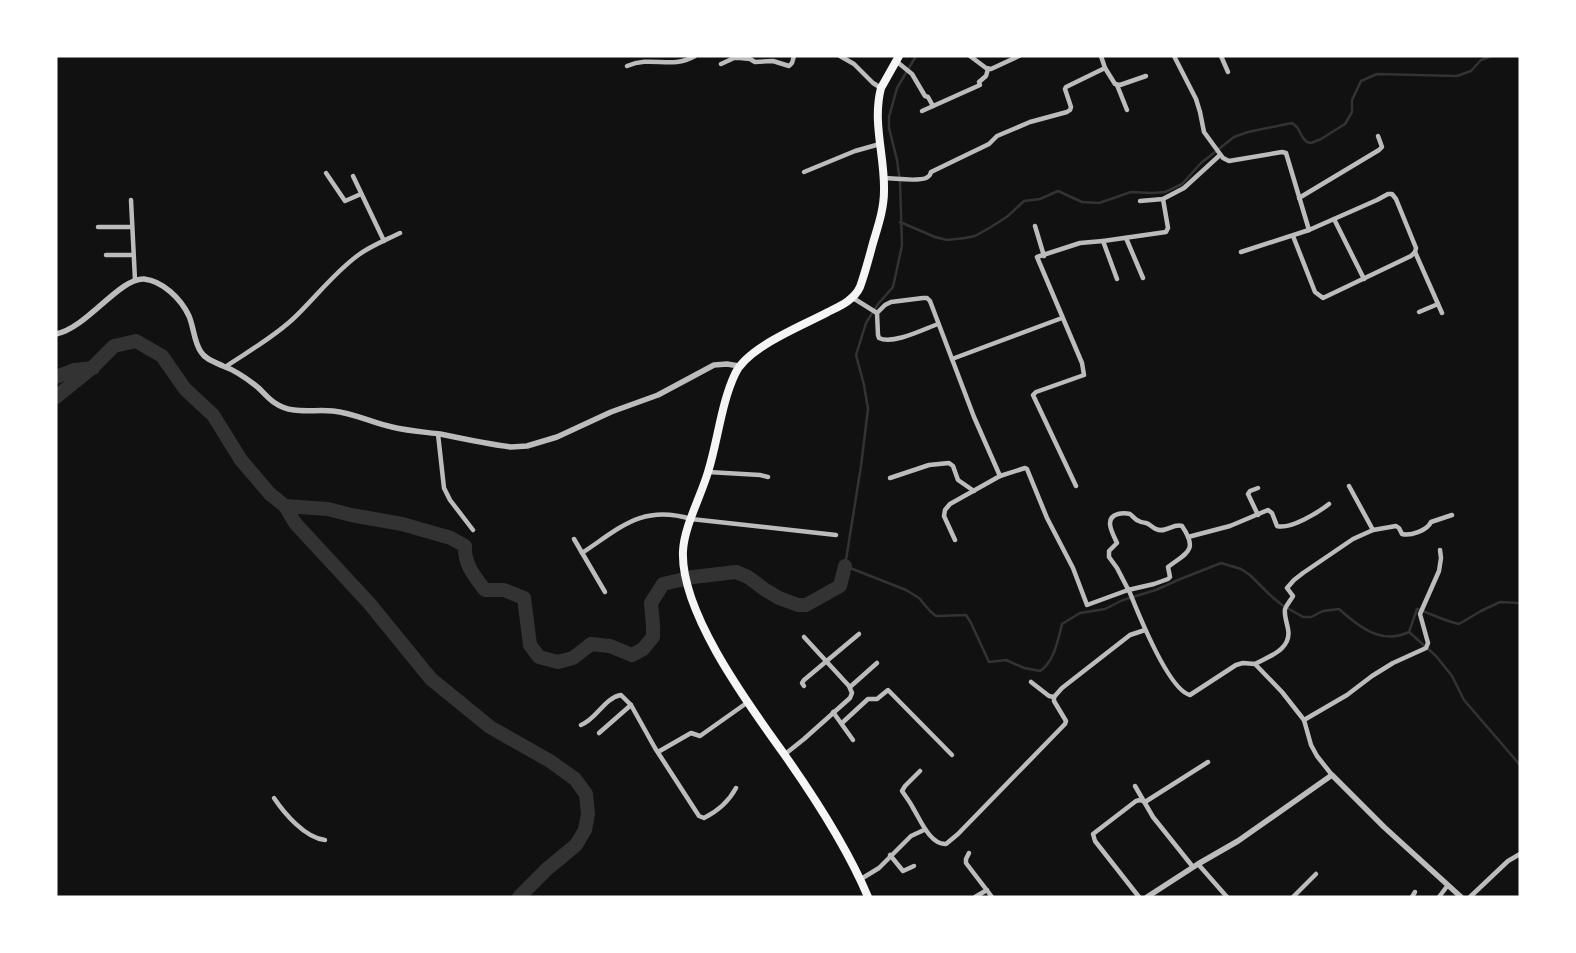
<svg xmlns="http://www.w3.org/2000/svg" width="1576" height="953" font-family="Jost,sans-serif">
	<style>
		.lines { fill: none; stroke-linecap: round; stroke-linejoin: round }
		.stream { stroke: #333; stroke-width: 2.5 }
		.river { stroke: #333; stroke-width: 14 }
		.minor { stroke: #bcbcbc; stroke-width: 4.5 }
		.tertiary { stroke: #bcbcbc; stroke-width: 5.5 }
		.primary { stroke: #f5f5f5; stroke-width: 8 }
	</style>
	<rect width="100%" height="100%" fill="#111"/>
	<g class="lines">
		<!-- stream -->
		<g class="stream">
			<path d="M916,56L897,88L889,117V128L897,160L900,182L902,245L898,264L893,287L878,304L866,323L856,355L864,385L868,409L861,466L845,566L906,590L919,598L930,611L936,616L966,615L971,623L989,662L1006,660L1024,668L1040,671C1054,662 1058,640 1062,624L1080,613L1105,609L1123,600L1156,590L1178,580L1221,563L1241,569L1250,575L1270,595L1282,605L1303,617H1311L1323,611L1339,609C1359,627 1381,645 1409,632L1417,609C1432,614 1444,621 1459,624L1481,611L1500,602L1520,603"/>
			<polyline points="900,222 935,237 947,240 965,238 975,236 991,227 1008,216 1024,201 1040,199 1058,191 1082,202 1099,203 1131,192 1152,193 1165,192 1182,184 1201,163 1234,137 1248,132 1292,123 1297,127 1303,138 1307,142 1311,143 1321,139 1345,124 1352,112 1352,100 1361,81 1377,74 1457,76 1471,71 1481,60 1491,56"/>
			<polyline points="1409,632 1436,656 1452,676 1464,700 1520,765"/>
		</g>
		<!-- river -->
		<g class="river">
			<polyline points="56,377 74,370 93,368"/>
			<polyline points="56,397 93,367 114,346 136,341 162,356 185,389 213,415 241,460 270,494 285,506 295,523 369,603 431,679 490,727 550,761 575,779 586,794 588,814 585,830 576,845 547,869 519,897"/>
			<path d="M285,506L328,509L351,515L402,524L451,538L465,546C464,564 474,576 485,590H504L524,598L530,645L539,657L558,662L573,658L591,644L610,646L632,655L643,649L653,637V625L651,603L663,584L693,577L736,572L748,577L764,589L779,598L798,605H806L840,586L845,566"/>
		</g>
		<!-- minor -->
		<g class="minor">
			<polyline points="840,56 854,64 873,83 881,88"/>
			<polyline points="970,56 986,68 991,69 1019,56"/>
			<polyline points="1101,56 1105,68 1115,84 1120,85 1146,76"/>
			<polyline points="1174,56 1196,99 1200,112 1204,132 1223,158 1229,161 1282,152 1286,153 1309,230 1377,200 1388,194 1392,194 1396,199 1416,248 1415,252 1411,256 1323,298 1315,292 1293,236"/>
			<polyline points="1221,56 1228,72"/>
			<polyline points="896,61 912,74 925,96 928,97 933,106"/>
			<polyline points="721,64 734,58 740,58 750,59 755,62 773,61 789,66 792,63 794,56"/>
			<path d="M627,66C653,55 670,70 695,56"/>
			<polyline points="1117,85 1127,110"/>
			<polyline points="922,111 980,85 979,82 986,76 988,69"/>
			<polyline points="804,172 855,151 880,144"/>
			<polyline points="326,173 345,201 361,194"/>
			<polyline points="353,176 384,241"/>
			<path d="M884,178C895,178 916,182 926,178C930,176 930,175 931,172L989,144L997,136L1030,122L1067,112L1070,110L1071,107L1065,89L1066,87L1105,68"/>
			<polyline points="1299,198 1379,150 1382,147 1378,136"/>
			<polyline points="131,200 135,280"/>
			<polyline points="1140,201 1163,199 1184,188 1220,155"/>
			<polyline points="1334,219 1364,279"/>
			<polyline points="1035,226 1044,256"/>
			<polyline points="98,227 132,227"/>
			<polyline points="1126,238 1143,278"/>
			<polyline points="1241,252 1309,230"/>
			<polyline points="1415,252 1442,313"/>
			<polyline points="106,255 133,255"/>
			<polyline points="1117,279 1103,241 1166,232 1168,228 1163,199"/>
			<polyline points="853,298 877,313 885,305 891,302 923,298 927,298 930,301 974,417 1000,476 950,504 945,510 944,516 955,540"/>
			<polyline points="1419,312 1438,304"/>
			<path d="M877,313L878,335L879,338C893,345 924,329 938,324"/>
			<polyline points="952,359 1062,318"/>
			<path d="M225,367C249,351 274,337 294,318C315,298 333,274 357,256C370,246 386,240 400,233"/>
			<polyline points="438,434 444,488 450,500 473,530"/>
			<polyline points="708,472 760,475 768,477"/>
			<path d="M1000,476L1025,468L1027,469L1047,518L1073,568L1087,605L1128,590L1154,584L1168,579L1170,577L1168,567C1186,553 1199,551 1182,526C1173,523 1165,534 1156,529C1153,528 1150,524 1146,523C1146,523 1140,522 1139,521C1135,520 1133,516 1130,514C1126,513 1122,513 1118,514C1103,518 1113,534 1117,543L1109,551V557L1117,568L1130,593C1138,613 1169,690 1190,695L1236,665L1243,663L1255,664L1282,692L1304,720L1311,745L1317,756L1332,775"/>
			<polyline points="890,478 929,465 949,463 953,466 958,480 974,491"/>
			<polyline points="1076,486 1033,395 1036,392 1084,375 1082,363 1037,257 1080,243 1103,241"/>
			<polyline points="1349,486 1373,530"/>
			<polyline points="1258,515 1248,494 1250,491 1258,488"/>
			<path d="M1188,537L1230,526L1268,510L1272,513L1277,526C1290,530 1319,512 1329,504"/>
			<polyline points="574,539 605,592"/>
			<path d="M582,553C620,528 642,504 691,519L836,535"/>
			<path d="M1255,664C1270,656 1292,649 1288,629C1287,623 1284,615 1285,609C1287,604 1291,600 1293,596L1287,588L1294,580L1303,573L1353,539L1373,530L1396,526L1399,528L1402,534C1410,536 1427,531 1431,522L1452,515"/>
			<polyline points="1031,682 1049,696 1054,697"/>
			<polyline points="804,686 802,683 804,680 859,634"/>
			<polyline points="850,687 877,663"/>
			<polyline points="1054,697 1062,688 1130,635 1145,630"/>
			<polyline points="833,712 853,740"/>
			<polyline points="1304,720 1347,695 1372,676 1393,663 1426,648 1428,643 1420,614 1439,571 1441,558 1440,550"/>
			<polyline points="842,723 868,699 877,699 888,690 952,755"/>
			<path d="M581,725C597,719 604,698 621,695L631,705L655,748L699,816L704,818C718,811 729,801 736,788"/>
			<polyline points="599,733 631,705"/>
			<polyline points="658,752 691,733 700,736 748,702"/>
			<polyline points="784,755 804,739 850,698 852,693 849,686 804,637"/>
			<path d="M920,771L905,786L902,791C906,797 910,802 913,808C920,819 930,845 946,844L958,834L1065,724L1066,721L1054,701V697"/>
			<polyline points="1135,786 1153,817 1193,867"/>
			<path d="M274,798C284,813 305,838 325,840"/>
			<polyline points="969,853 966,859 966,863 992,897"/>
			<polyline points="890,855 903,871 914,866"/>
			<polyline points="1198,864 1227,897"/>
			<polyline points="861,879 879,868 911,836 924,830"/>
			<polyline points="975,897 987,890"/>
			<polyline points="1139,897 1095,841 1093,834 1136,801 1140,800 1145,802 1208,762"/>
			<polyline points="1293,897 1316,874"/>
			<polyline points="1412,897 1415,892"/>
			<polyline points="1439,897 1448,885"/>
			<polyline points="1470,897 1508,861 1520,854"/>
		</g>
		<!-- tertiary -->
		<g class="tertiary">
			<path d="M56,334C87,328 119,278 144,279C163,281 181,299 189,316C194,328 194,342 201,352C206,360 215,362 223,366C234,370 246,378 255,385C262,390 267,398 275,403C292,415 313,409 333,411C354,413 372,423 392,427C408,431 424,432 440,434C464,439 487,444 511,447L527,446L557,437L611,412L658,395L714,365L727,364L739,366"/>
			<polyline points="1147,897 1198,864 1238,841 1332,775 1384,827 1461,897"/>
		</g>
		<!-- primary -->
		<path class="primary" d="M868,897C847,847 815,798 784,754C749,705 680,612 683,551C684,527 701,496 708,472C718,440 721,404 735,374C747,347 802,326 828,312C840,306 854,300 860,287C865,273 869,258 873,243C878,226 884,209 884,191C885,156 872,123 881,88L899,56"/>
	</g>
	<!-- border -->
	<rect width="1576" height="953" fill="none" stroke="#ffffff" stroke-width="115"/>
</svg>
